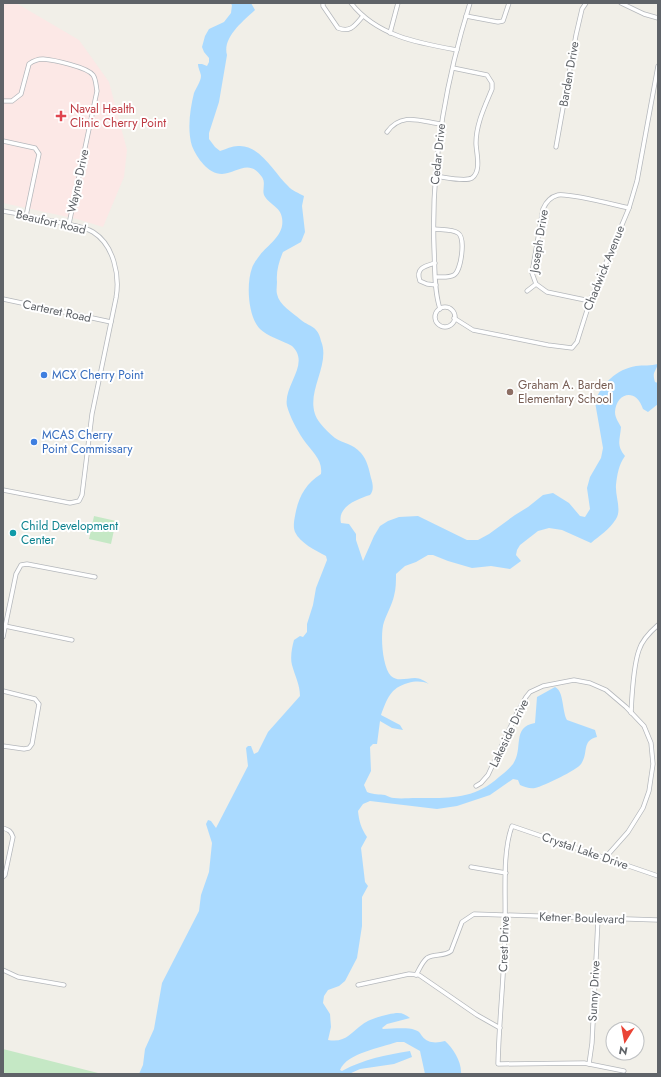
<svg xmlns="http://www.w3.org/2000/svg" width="661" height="1077" font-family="Jost,sans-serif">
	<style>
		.medical { fill: #fce8e6 }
		.green { fill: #c5e8c5 }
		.water { fill: #aadaff }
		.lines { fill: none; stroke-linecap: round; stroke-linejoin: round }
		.street-casing { stroke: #b5b8bc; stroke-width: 5 }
		.street { stroke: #fff; stroke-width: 3.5 }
		.health-dot { fill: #e0444e; stroke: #fff; stroke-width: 1.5 }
		.shop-dot { fill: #3f7fe0; stroke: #fff; stroke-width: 1.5 }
		.education-dot { fill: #8d6e63; stroke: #fff; stroke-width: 1.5 }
		.culture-dot { fill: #0f9aa8; stroke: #fff; stroke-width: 1.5 }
		.labels { text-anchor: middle; stroke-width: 4; stroke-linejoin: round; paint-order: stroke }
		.street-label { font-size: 12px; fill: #5f6368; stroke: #fff }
		.health-label { font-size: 12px; fill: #be3a42; stroke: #fff; text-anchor: start }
		.shop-label { font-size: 12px; fill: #366cbe; stroke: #fff; text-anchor: start }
		.education-label { font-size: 12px; fill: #785e54; stroke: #fff; text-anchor: start }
		.culture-label { font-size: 12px; fill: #0d838f; stroke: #fff; text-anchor: start }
	</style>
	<rect width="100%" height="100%" fill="#f1efe8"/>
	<!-- medical -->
	<polygon class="medical" points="3,3 16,3 79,40 109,82 127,150 124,177 103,227 77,219 3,203"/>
	<!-- green -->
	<g class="green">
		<polygon points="94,516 116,521 111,544 89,539"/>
		<polygon points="3,1049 102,1074 3,1074"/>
	</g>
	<!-- water -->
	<path class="water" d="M230,3H251L255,10C243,21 222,38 227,55L219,102L209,133V139L215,147L220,151C226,149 232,146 238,146C260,144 275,174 288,186C292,191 299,193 304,196L302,206L305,232L301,242L283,252C279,261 276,272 277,282C277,286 276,290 277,294C279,305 293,313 301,320C305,324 312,325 316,330C319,333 320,337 321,341C332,367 300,397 320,423C324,428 330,434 335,438C344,444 352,443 361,453C367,460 369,469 371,478C373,484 374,490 370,495C357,499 337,507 341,523L349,524L356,534V540L363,561L374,536L380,526L388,521L399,517L418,516L467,540H478L489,534L515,515L528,507L543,495L553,493L569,503L580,516L585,517L590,509L587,488L590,477L601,458L603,448L595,402C601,384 617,369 636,366C643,365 651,366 658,364C655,373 652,372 655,382L658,383V404L648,412L643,409C636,387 616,393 615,412C615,418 619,423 621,427C620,440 616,445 625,456C619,464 617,475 616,485C615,496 622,510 616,519C610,529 599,536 591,543L562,530L549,528L538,531L520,545L517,550L516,555L521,561L510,569L491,566L472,568L448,561L433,555H428L416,562L405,566L396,574C396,581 396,589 394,596C392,605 387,613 384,622C380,633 382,667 391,676C397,682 407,678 415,678C420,678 425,681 429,684C422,681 416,681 408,683C390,688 387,699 381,715L400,725L403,730L392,728L380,721L377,744H373L370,747L371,771L364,785L367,792C374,795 379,794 385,795C388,796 391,798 394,798C401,799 409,798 416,798C448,798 474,800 499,777C504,773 509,769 513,764C524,749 511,727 535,723L537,697L555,687C564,691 562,711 567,720L595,730L597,737C581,741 589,753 581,764C577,770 544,786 535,788C530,789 525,787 520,785L518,780L513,779L490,795L457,806L437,809L370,801L363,804L358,811C359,821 361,828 367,837L361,848L365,882L368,886L362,897V926L357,958L345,981L339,986L328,990L324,996L323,1003L330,1014L331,1027L328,1040C346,1043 350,1033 363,1024C369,1019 390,1013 398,1013C403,1013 406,1015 410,1018L387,1024L382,1028L383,1029C392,1029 407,1027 415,1030C419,1031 420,1033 422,1036C428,1044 437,1043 445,1041C453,1048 462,1062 461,1074H425L420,1051L404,1042H397C380,1048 347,1053 340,1070L342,1071C364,1059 385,1055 410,1051L412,1057L394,1064L360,1069L349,1074H139L143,1065L145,1049L154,1029L162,983L199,911L201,895L209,872L212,843L206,824L208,820L211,821L216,828L248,766L246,748L248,746H251L254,754L258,752L268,732L300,696C300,685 295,676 292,665C290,658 292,647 294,640L300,636L303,637L307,632V624L313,605L316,588L327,560L326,556C315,550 300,543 295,532C293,527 294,521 295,516C298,498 305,484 321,474C323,459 311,451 303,439C297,430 290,417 287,406C283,385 311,364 292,346C283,341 267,336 260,329C248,317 246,284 252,268C253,264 257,259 260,255C269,244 285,235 282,218C281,207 268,204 264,195C262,189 266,183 262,177C249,158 237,173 222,174C208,174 197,158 192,146C187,130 190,109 194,93C196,88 201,81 201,76C201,73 198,68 198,64H202L207,66L209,62V58L204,52L202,47L205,36L209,29L224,22L231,13L232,5Z"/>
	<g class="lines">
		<!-- street casing -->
		<g class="street-casing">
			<g id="street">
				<path d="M323,3V6L338,28C351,33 355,25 363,16"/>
				<path d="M351,3C377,36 418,43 457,50"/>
				<polyline points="621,3 644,14 658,18"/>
				<polyline points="466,16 498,22 503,21 509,3"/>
				<polyline points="390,33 398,3"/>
				<path d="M3,101H12L21,94L29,64C33,61 37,59 43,59C54,60 87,67 93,75C96,79 96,86 97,91L69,224"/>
				<path d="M387,132C401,112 420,121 441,124"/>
				<polyline points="3,141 35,148 39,154 26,216"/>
				<polyline points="556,147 576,35 582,9 586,3"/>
				<path d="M435,176C444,177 465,182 472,178C482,171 476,152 476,143C476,124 485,106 492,89V83L487,75L453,68"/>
				<path d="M3,211C21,214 39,219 57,222C69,225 83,226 93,232C114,245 120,276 116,298L92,414L82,495L79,501L70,503L3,490"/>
				<path d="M434,229C441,230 452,229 458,233C466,238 461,271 454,275C449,278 441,277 436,277"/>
				<path d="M435,263C425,266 415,268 420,281L427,284L436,285"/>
				<polyline points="527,291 536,284"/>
				<polyline points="3,299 111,322"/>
				<path d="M590,301L547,292L536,284L532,273L543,209C546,202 550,197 558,195C569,193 615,205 629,208"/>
				<circle cx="445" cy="317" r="10"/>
				<path d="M440,309C434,290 435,268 434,248C431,165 445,83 470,3"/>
				<polyline points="454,318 473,330 548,345 572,348 577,342 590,301 629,208 637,181 658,66"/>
				<polyline points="5,626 72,640"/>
				<polyline points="3,637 16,574 21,565 27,564 95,577"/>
				<polyline points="3,691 35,699 39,704 32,744 29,748 24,749 3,746"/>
				<path d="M631,713C632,694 633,667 639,650C642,640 650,632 658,625"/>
				<polyline points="476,786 481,783 488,775 516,715 526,697 530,692 543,686 574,680 590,683 606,690 626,707 644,726 651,743 653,764 649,791 643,808 628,832 605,858"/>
				<path d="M3,828C9,830 11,831 13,837L5,875L3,877"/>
				<polyline points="471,867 506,873"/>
				<polyline points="3,970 18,977 64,985"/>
				<path d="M416,975C419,970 422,962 427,958C434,953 444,957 451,951L462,922L474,914L658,920"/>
				<polyline points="358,985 409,974 419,975 477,1015 500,1028"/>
				<polyline points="589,1064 592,1043 598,919"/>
				<path d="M624,1071L584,1063L498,1064C499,1017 505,970 505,923C506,894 502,853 512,826L658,876"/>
			</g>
		</g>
		<!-- street -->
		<use href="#street" class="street"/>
	</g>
	<!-- markers -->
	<path class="health-dot" d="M59 110h4v4h4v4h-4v4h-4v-4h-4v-4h4z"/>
	<g class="shop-dot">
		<circle cx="44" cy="375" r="4"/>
		<circle cx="34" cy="442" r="4"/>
	</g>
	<circle class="education-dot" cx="510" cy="392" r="4"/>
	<circle class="culture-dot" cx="13" cy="533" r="4"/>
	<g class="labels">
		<!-- street labels -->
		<g class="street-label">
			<text transform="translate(569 74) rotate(-80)" y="4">Barden Drive</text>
			<text transform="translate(438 154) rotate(-84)" y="4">Cedar Drive</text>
			<text transform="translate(78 181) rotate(-78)" y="4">Wayne Drive</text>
			<text transform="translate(51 222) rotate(13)" y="4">Beaufort Road</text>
			<text transform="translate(539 241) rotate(-81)" y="4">Joseph Drive</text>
			<text transform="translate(604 268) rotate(-68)" y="4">Chadwick Avenue</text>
			<text transform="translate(57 311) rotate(12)" y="4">Carteret Road</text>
			<text transform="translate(509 733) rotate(-64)" y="4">Lakeside Drive</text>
			<text transform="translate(585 851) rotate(19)" y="4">Crystal Lake Drive</text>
			<text transform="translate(582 918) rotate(2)" y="4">Ketner Boulevard</text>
			<text transform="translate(504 944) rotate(-88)" y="4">Crest Drive</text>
			<text transform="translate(594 991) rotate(-87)" y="4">Sunny Drive</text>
		</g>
		<!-- health labels -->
		<g class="health-label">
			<text x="70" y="113">Naval Health<tspan x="70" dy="14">Clinic Cherry Point</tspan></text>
		</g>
		<!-- shop labels -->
		<g class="shop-label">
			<text x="52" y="379">MCX Cherry Point</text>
			<text x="42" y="439">MCAS Cherry<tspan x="42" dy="14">Point Commissary</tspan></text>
		</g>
		<!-- education labels -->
		<g class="education-label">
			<text x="518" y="389">Graham A. Barden<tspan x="518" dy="14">Elementary School</tspan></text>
		</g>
		<!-- culture labels -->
		<g class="culture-label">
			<text x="21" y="530">Child Development<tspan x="21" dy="14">Center</tspan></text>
		</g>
	</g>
	<!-- border -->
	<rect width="661" height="1077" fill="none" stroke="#5f6368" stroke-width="8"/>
	<!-- north arrow -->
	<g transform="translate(625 1041) rotate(191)"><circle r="19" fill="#ffffff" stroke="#bfc1c3"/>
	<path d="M0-3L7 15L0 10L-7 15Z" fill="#ea4335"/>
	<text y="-6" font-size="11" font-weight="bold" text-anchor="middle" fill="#5f6368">N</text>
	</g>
</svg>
